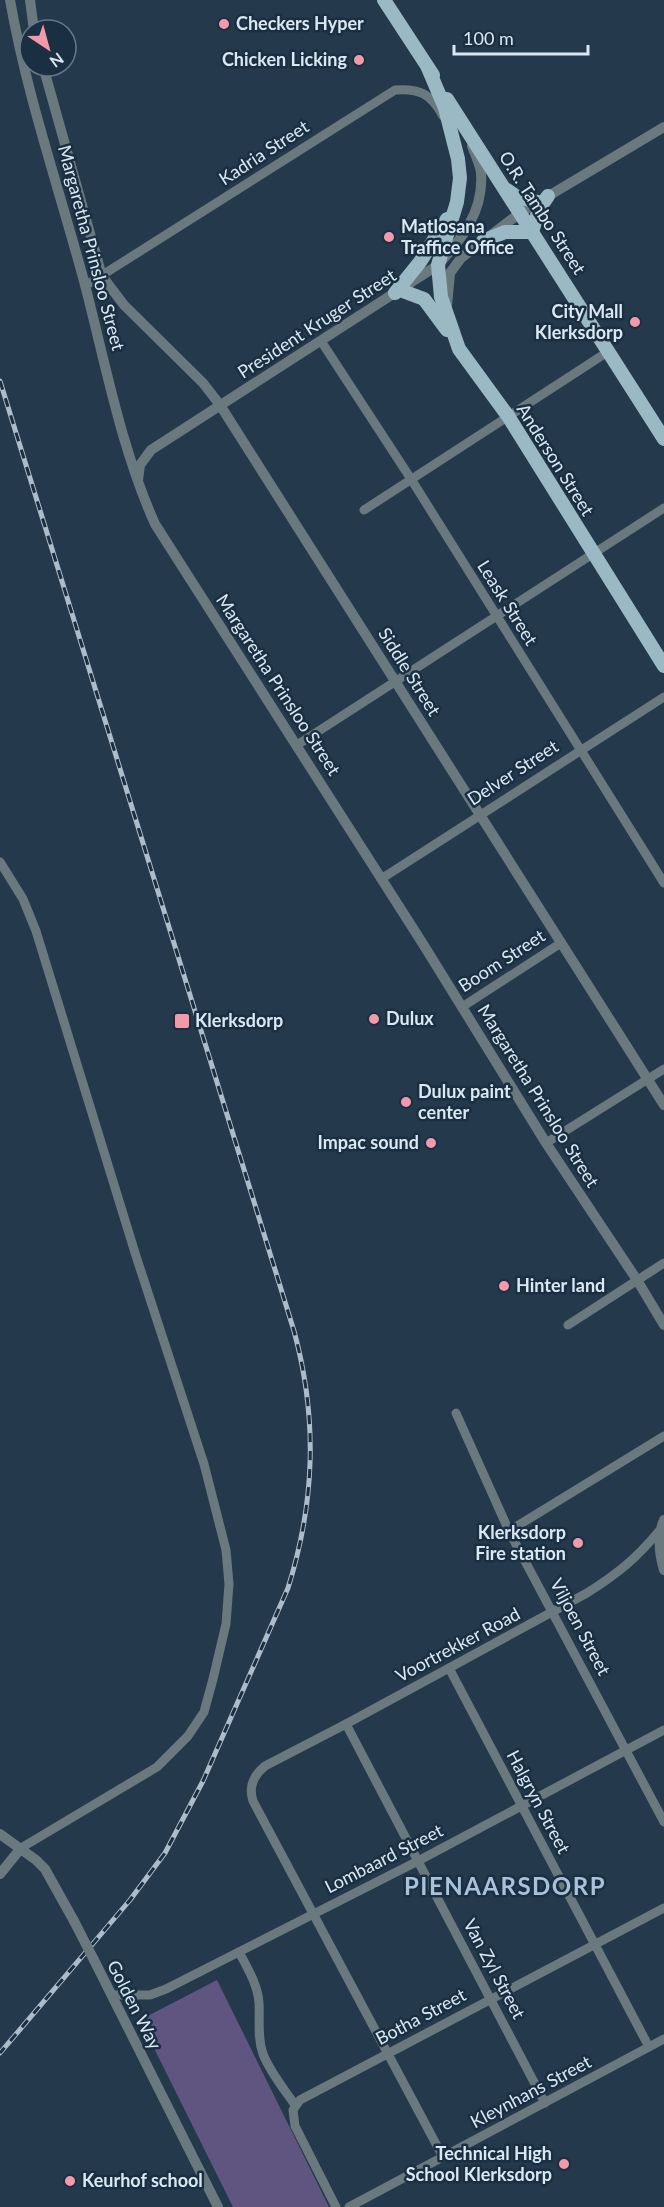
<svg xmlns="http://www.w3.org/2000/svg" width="664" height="2207" font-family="Lato,sans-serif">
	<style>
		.green { fill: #605581 }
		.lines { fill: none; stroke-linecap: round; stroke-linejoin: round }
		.minor { stroke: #6a797e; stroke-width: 9 }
		.tertiary { stroke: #6a797e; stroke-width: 10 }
		.primary { stroke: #9ab9c4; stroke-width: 14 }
		.rail-casing { stroke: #acbcc9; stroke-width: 5 }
		.rail { stroke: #1a2f42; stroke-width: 3; stroke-dasharray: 9; stroke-linecap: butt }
		.tertiary-bridge { stroke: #6a797e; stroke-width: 10 }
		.poi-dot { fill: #f39aaa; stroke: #1a2f42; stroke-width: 2 }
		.labels { text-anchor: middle; stroke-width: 5; stroke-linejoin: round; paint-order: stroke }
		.poi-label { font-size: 18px; font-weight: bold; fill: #dae8f4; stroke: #1a2f42; text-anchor: start }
		.street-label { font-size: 18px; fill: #dae8f4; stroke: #1a2f42 }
		.district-label { font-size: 24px; font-weight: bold; letter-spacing: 1.5px; fill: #a9c2da; stroke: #1a2f42 }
	</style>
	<rect width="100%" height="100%" fill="#24394c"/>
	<!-- green -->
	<polygon class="green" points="217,1980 329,2207 233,2207 140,2020"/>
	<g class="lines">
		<!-- minor -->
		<g class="minor">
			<path d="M85,286L395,90C420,88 431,94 443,116"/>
			<polyline points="321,341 411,479 664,883"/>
			<polyline points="364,510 609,351"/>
			<polyline points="297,745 664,508"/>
			<polyline points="0,862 23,899 36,931 136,1256 204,1464 226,1550 229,1584 226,1624 213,1679 204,1712 188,1736 157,1767 21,1848"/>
			<polyline points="381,879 664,697"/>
			<polyline points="462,1007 561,943"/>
			<polyline points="546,1143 664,1069"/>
			<polyline points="568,1325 664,1263"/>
			<polyline points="456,1413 509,1531 664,1822"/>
			<polyline points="509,1531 664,1436"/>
			<polyline points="449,1668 649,2047"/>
			<polyline points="346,1724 545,2103"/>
			<path d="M239,1952C247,1967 258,1985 259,2003C260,2020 257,2037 263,2054C270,2072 284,2089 295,2105"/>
			<polyline points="112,1995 150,1995 166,1989 418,1861 664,1730"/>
			<path d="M443,2157L253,1801C248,1786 254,1775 265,1766L346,1724L587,1593C617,1574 636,1559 659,1531"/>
			<polyline points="336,2207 295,2126 293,2110 300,2100 664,1908"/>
			<polyline points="349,2207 664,2039"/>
		</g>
		<!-- tertiary -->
		<g class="tertiary">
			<path d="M10,0C27,97 60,191 85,285C106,366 121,448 155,524L423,944L546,1143L637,1280L664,1325"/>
			<polyline points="30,0 34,30"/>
			<polyline points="43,66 102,276 124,305 203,383 220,405 664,1105"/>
			<polyline points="447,306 450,273 461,258 520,213 664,127"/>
			<path d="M138,480L140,465L151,450L438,265C462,239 484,211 481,173C480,164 475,154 472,146"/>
			<path d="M664,1520C657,1536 659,1553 664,1570"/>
			<polyline points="0,1834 36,1860 45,1869 74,1921"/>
			<polyline points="0,1874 21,1848"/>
			<polyline points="94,1960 218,2207"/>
		</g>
		<!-- primary -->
		<g class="primary">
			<polyline points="384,0 433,75"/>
			<polyline points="428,68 445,108 458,159 460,178 457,202 438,265 441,297 459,349 508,416 664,666"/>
			<polyline points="447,99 664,439"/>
			<polyline points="507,190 517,197 538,202"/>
			<polyline points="483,241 505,232 532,232 539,209 548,196"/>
			<polyline points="400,290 424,299 447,330"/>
			<polyline points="395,293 420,262 447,219"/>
		</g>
		<!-- rail casing -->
		<g class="rail-casing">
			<path id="rail" d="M0,381L294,1331C318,1419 315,1502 288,1588L203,1781L165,1853L130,1900L0,2053"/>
		</g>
		<!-- rail -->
		<use href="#rail" class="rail"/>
		<!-- tertiary-bridge -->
		<polyline class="tertiary-bridge" points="74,1921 94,1960"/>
	</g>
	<!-- markers -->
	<g class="poi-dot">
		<circle cx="224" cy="24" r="6"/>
		<circle cx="359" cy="60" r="6"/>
		<circle cx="389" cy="237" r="6"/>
		<circle cx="635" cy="322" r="6"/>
		<circle cx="374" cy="1019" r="6"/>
		<rect x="174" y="1013" width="16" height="16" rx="3"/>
		<circle cx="406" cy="1102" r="6"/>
		<circle cx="431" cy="1143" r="6"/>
		<circle cx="504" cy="1286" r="6"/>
		<circle cx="578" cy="1543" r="6"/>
		<circle cx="564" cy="2164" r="6"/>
		<circle cx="70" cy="2181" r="6"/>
	</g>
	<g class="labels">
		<!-- poi labels -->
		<g class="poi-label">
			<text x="236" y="30">Checkers Hyper</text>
			<text x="347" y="66" text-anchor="end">Chicken Licking</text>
			<text x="401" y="233">Matlosana<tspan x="401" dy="21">Traffice Office</tspan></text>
			<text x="623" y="318" text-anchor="end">City Mall<tspan x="623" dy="21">Klerksdorp</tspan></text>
			<text x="386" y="1025">Dulux</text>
			<text x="195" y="1027">Klerksdorp</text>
			<text x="418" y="1098">Dulux paint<tspan x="418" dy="21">center</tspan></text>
			<text x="419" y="1149" text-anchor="end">Impac sound</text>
			<text x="516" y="1292">Hinter land</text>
			<text x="566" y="1539" text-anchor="end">Klerksdorp<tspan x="566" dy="21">Fire station</tspan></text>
			<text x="552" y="2160" text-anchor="end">Technical High<tspan x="552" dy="21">School Klerksdorp</tspan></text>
			<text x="82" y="2187">Keurhof school</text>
		</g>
		<!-- street labels -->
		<g class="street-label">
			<text transform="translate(264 153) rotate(-33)" y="6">Kadria Street</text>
			<text transform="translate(542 213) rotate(57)" y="6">O.R. Tambo Street</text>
			<text transform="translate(91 248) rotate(75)" y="6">Margaretha Prinsloo Street</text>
			<text transform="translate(317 324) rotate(-33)" y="6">President Kruger Street</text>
			<text transform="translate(555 460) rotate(58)" y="6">Anderson Street</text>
			<text transform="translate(507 603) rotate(58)" y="6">Leask Street</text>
			<text transform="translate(409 672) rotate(58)" y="6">Siddle Street</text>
			<text transform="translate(278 685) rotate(57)" y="6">Margaretha Prinsloo Street</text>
			<text transform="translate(513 773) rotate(-33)" y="6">Delver Street</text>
			<text transform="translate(502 961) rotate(-33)" y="6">Boom Street</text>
			<text transform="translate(538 1096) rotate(58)" y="6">Margaretha Prinsloo Street</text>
			<text transform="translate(580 1627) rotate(62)" y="6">Viljoen Street</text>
			<text transform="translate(458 1645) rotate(-28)" y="6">Voortrekker Road</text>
			<text transform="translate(538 1802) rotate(62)" y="6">Halgryn Street</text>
			<text transform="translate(384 1859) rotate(-27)" y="6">Lombaard Street</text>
			<text transform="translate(494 1969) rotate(62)" y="6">Van Zyl Street</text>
			<text transform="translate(134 2005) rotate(63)" y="6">Golden Way</text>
			<text transform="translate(421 2017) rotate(-28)" y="6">Botha Street</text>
			<text transform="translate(531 2092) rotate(-28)" y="6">Kleynhans Street</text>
		</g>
		<!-- district labels -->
		<g class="district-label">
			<text x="505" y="1895">PIENAARSDORP</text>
		</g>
	</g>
	<!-- north arrow -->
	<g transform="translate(48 48) rotate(144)"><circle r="28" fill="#1a2f42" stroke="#677989" stroke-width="1.5"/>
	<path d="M0-4.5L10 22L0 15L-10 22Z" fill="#f39aaa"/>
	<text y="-9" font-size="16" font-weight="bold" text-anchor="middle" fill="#dae8f4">N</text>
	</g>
	<!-- scale -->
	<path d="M454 45v9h134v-9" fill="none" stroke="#dae8f4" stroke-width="3"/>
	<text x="463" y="45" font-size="18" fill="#dae8f4" stroke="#1a2f42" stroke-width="4.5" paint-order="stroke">100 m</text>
</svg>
